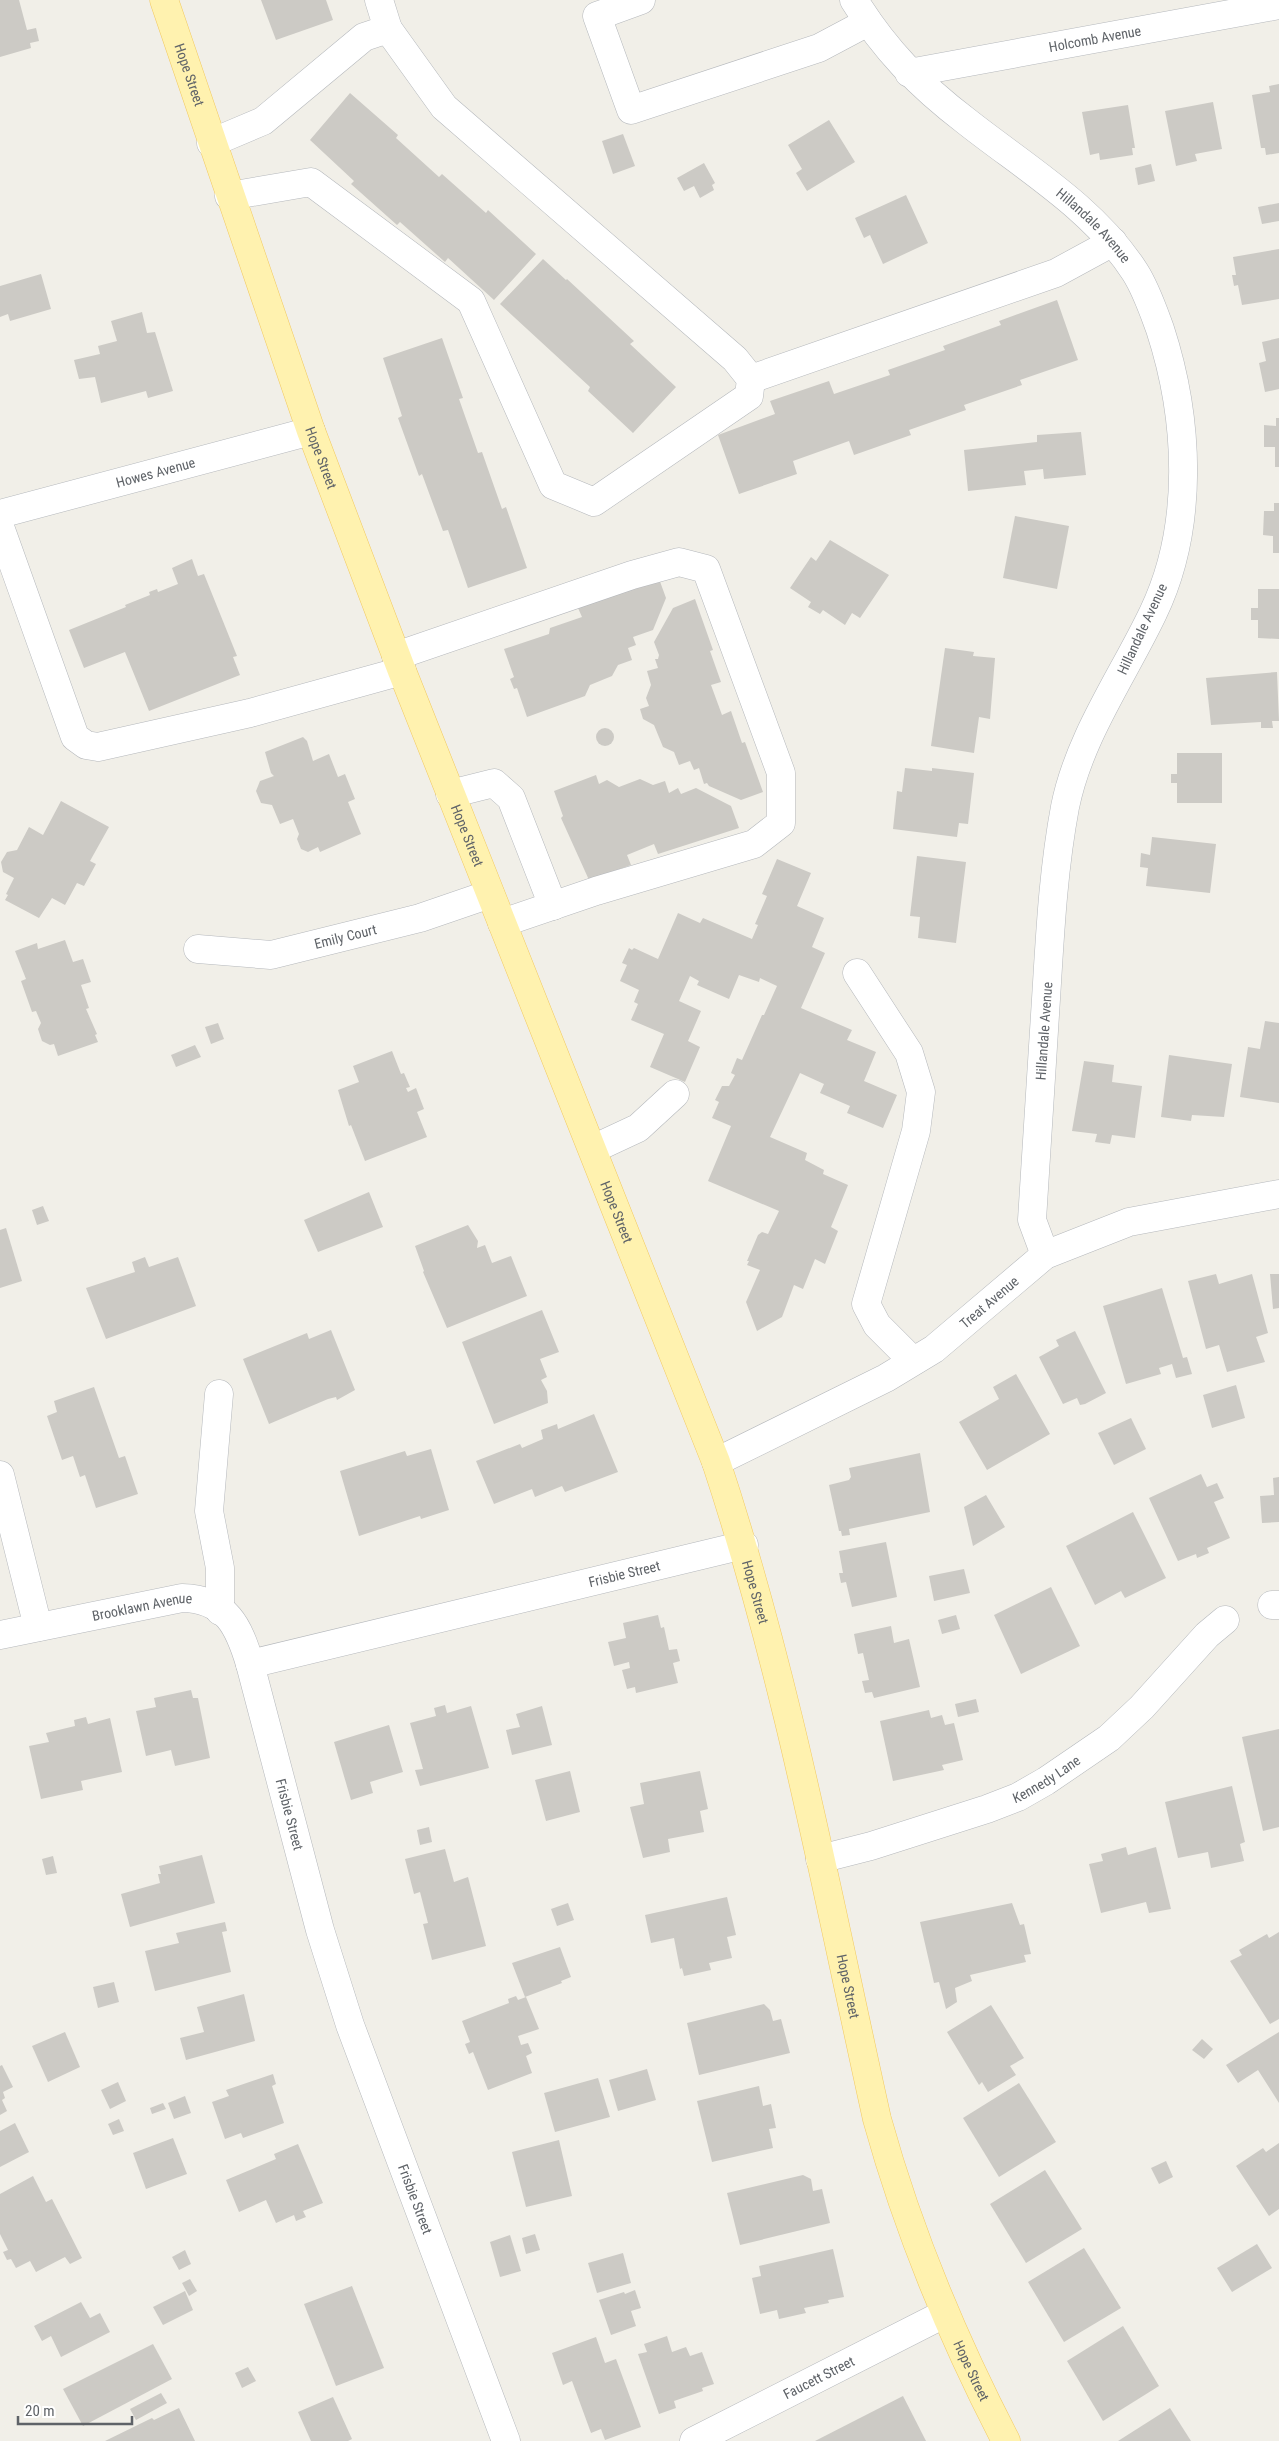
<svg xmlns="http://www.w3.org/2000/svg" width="1279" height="2441" font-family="'Roboto Condensed',sans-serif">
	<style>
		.building { fill: #cccac5 }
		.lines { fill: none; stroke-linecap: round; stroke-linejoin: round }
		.minor-casing { stroke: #b5b8bc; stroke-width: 29 }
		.major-casing { stroke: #f2c960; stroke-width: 29 }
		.minor { stroke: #fff; stroke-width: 28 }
		.major { stroke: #fff2af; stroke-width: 28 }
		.labels { text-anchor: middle; stroke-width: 4.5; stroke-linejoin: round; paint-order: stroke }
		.street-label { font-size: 14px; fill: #5f6368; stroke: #fff }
	</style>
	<rect width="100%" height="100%" fill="#f1efe8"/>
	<!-- building -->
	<g class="building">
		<polygon points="0,0 19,0 27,30 36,28 39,41 30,43 31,48 0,57"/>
		<polygon points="261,0 326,0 333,20 276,40"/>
		<polygon points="1279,84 1279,153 1266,155 1265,148 1261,148 1252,95 1270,92 1269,86"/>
		<polygon points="350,93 398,135 396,138 439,177 442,174 486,213 488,210 536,254 494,300 448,258 445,262 400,222 397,225 351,184 354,181 310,140"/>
		<polygon points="1213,102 1222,149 1195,154 1197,161 1176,166 1165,111"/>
		<polygon points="1128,105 1135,148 1132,148 1133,155 1100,160 1099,153 1090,155 1082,112"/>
		<polygon points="829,120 855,162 807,191 796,173 802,169 788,145"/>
		<polygon points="623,134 635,166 613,174 602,141"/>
		<polygon points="704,163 715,183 712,185 714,190 700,198 694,186 684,191 677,178"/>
		<polygon points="1151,164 1155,181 1138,185 1135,168"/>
		<polygon points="906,195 928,243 883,264 870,235 864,238 855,218"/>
		<polygon points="1279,203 1279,221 1262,224 1258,207"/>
		<polygon points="1279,249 1279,299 1242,305 1238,285 1234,286 1232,275 1236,275 1233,257"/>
		<polygon points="543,259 566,280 567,279 634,341 630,344 676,387 633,433 588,391 590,387 500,304"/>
		<polygon points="41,274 51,309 10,321 8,314 0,317 0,286"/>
		<polygon points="1057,300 1078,360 1020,380 1022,385 964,405 966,410 909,430 911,435 854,455 849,441 793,461 797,474 739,494 718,435 775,414 770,401 829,381 834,394 890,375 888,370 945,350 943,346 1001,325 999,321"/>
		<polygon points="142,312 147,333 155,332 173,391 148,398 146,391 101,403 95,377 79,379 74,360 100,354 98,346 117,341 111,321"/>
		<polygon points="442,338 463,398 459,399 478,453 482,452 502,509 506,507 527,568 468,588 448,530 443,531 422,474 419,476 398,418 402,416 383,358"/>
		<polygon points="1279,338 1279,389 1265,392 1259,363 1266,361 1262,342"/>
		<polygon points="1276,418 1279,418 1279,467 1275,467 1275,447 1264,447 1264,425 1276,426"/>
		<polygon points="1081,432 1086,475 1044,479 1043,469 1024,471 1026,485 968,491 964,450 1037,442 1037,435"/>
		<polygon points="1274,503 1279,503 1279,553 1273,553 1273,536 1263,535 1264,511 1274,511"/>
		<polygon points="1015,516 1069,526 1057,589 1003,578"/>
		<polygon points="830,540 889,575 860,618 852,613 845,625 823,610 820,614 808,607 811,602 790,588 811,557 816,561"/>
		<polygon points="192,559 198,576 204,574 237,656 233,657 240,675 149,711 125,652 84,668 69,630 126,607 125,605 150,595 149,592 157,589 158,592 178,584 172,568"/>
		<polygon points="658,576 666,598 653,630 633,637 636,645 628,648 632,660 618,665 612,676 590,685 585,696 527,717 517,688 514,689 510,679 514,677 504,649 549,634 550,628 582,617 578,608"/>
		<polygon points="1258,589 1279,589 1279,639 1258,638 1258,620 1251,620 1251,608 1258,608"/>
		<polygon points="695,599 713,650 710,651 721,682 711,685 722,715 731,711 742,743 745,742 763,792 741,800 709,786 707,783 704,784 699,768 694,770 690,761 679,765 674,752 663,747 654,725 643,719 640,709 649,706 646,698 651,685 647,671 658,668 655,659 658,659 659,655 654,642 673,608"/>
		<polygon points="945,648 974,652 973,656 995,658 990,719 979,717 974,753 931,746"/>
		<polygon points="1277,672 1279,721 1272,721 1273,728 1261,728 1261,722 1211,725 1206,678"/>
		<circle cx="605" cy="737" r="9"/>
		<polygon points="303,737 307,741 313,761 329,754 338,777 345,774 355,799 348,802 361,834 320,852 318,847 308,852 301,849 297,839 299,834 293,819 280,824 272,805 261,803 256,791 260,781 274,776 271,773 265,752"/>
		<polygon points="1177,753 1222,753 1222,803 1177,803 1177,783 1171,783 1171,774 1177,774"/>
		<polygon points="905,768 932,771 932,768 974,773 968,824 959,823 957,837 893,829 897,791 902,792"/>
		<polygon points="596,775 599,784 607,780 619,787 640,779 653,785 665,781 669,793 678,788 681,794 696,788 731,806 739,828 658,854 654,844 627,855 631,865 589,880 561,818 563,816 554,791"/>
		<polygon points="61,801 109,827 90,861 96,864 84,886 77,883 65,905 52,898 39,918 5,900 8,895 6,894 14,878 3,872 1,862 7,852 17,850 29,827 43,835"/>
		<polygon points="1152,837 1216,844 1210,893 1146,886 1148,868 1140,867 1141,853 1150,855"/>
		<polygon points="917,856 966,862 956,943 918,938 920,917 910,916"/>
		<polygon points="777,859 811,873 797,906 824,918 812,947 825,953 801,1008 852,1030 847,1040 876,1052 864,1081 897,1095 883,1128 847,1113 850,1106 820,1093 824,1084 800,1073 770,1137 807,1153 805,1160 824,1170 823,1174 848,1185 831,1227 838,1231 825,1264 815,1259 803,1289 794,1285 782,1317 757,1331 746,1302 760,1270 747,1265 749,1261 747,1261 758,1235 762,1232 768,1234 779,1211 708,1181 731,1126 712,1118 719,1102 715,1100 722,1086 729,1086 735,1075 731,1073 737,1058 742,1060 762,1015 764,1015 777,986 760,978 759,982 739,975 729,999 697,985 699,981 690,976 679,1001 701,1011 688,1041 700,1047 685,1082 650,1067 664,1034 631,1020 638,1004 634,1002 639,990 620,981 627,965 622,963 629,948 632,950 634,948 658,959 678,913 700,923 703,918 752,939 758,925 755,924 767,896 762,894"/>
		<polygon points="65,940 73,962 83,959 91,982 81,985 89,1008 86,1009 97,1034 95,1035 98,1042 58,1056 54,1044 50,1045 42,1041 38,1029 41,1023 36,1011 32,1012 21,981 26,979 15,951 37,943 38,949"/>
		<polygon points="1265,1021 1279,1023 1279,1103 1240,1097 1248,1047 1260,1049"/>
		<polygon points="218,1023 224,1039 211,1044 205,1027"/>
		<polygon points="195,1045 201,1057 176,1067 171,1055"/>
		<polygon points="392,1051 401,1074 404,1073 410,1087 406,1088 408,1092 416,1088 424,1109 417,1112 427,1137 365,1161 351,1125 349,1126 338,1090 359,1082 353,1066"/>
		<polygon points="1169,1055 1232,1064 1224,1117 1192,1115 1191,1121 1161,1117"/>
		<polygon points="1084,1061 1114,1065 1112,1082 1142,1086 1135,1138 1112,1135 1110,1144 1095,1142 1097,1134 1072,1131"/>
		<polygon points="369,1192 383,1227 318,1252 304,1220"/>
		<polygon points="43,1206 49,1221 37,1225 32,1210"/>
		<polygon points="468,1225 478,1241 477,1248 485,1245 492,1263 511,1256 527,1296 447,1328 423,1272 424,1271 415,1246"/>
		<polygon points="6,1228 22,1281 0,1288 0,1230"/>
		<polygon points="145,1257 149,1267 178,1257 196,1306 106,1339 86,1288 135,1272 132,1262"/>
		<polygon points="1216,1274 1219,1284 1252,1274 1268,1333 1256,1337 1265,1362 1227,1372 1219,1345 1206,1349 1188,1281"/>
		<polygon points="1270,1274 1279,1274 1279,1308 1273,1309"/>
		<polygon points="1162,1288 1183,1358 1187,1357 1192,1374 1176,1378 1172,1364 1159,1368 1161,1374 1126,1384 1103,1306"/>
		<polygon points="542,1310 559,1352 540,1359 547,1377 541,1380 547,1391 548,1403 494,1424 462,1342"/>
		<polygon points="331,1330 355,1390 337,1400 336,1397 328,1399 269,1424 243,1359 307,1333 309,1339"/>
		<polygon points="1075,1331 1106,1393 1085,1404 1080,1405 1077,1398 1063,1404 1039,1357 1059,1346 1056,1340"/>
		<polygon points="1016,1374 1050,1434 987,1470 959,1422 999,1399 993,1387"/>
		<polygon points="1236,1385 1245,1418 1212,1428 1203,1395"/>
		<polygon points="94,1387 119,1458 125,1456 138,1494 96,1508 85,1475 80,1477 73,1456 62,1460 47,1416 57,1412 54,1401"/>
		<polygon points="594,1414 618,1472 565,1492 562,1486 535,1497 532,1489 494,1504 476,1461 520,1444 522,1448 543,1439 541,1430 557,1424 558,1429"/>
		<polygon points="1131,1418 1146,1449 1114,1465 1098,1433"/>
		<polygon points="431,1449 449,1510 421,1519 420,1516 359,1536 340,1471 405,1451 407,1456"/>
		<polygon points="920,1453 930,1512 849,1529 850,1535 842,1536 841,1531 839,1531 829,1485 849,1480 851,1477 849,1468"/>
		<polygon points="1201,1474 1207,1487 1217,1483 1224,1498 1214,1502 1230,1538 1207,1548 1209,1553 1197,1558 1196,1554 1178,1561 1149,1498"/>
		<polygon points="1279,1477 1279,1522 1262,1523 1260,1496 1274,1495 1273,1478"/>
		<polygon points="986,1495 1005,1527 973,1546 964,1507"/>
		<polygon points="1133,1512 1166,1578 1125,1598 1121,1591 1095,1605 1066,1546"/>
		<polygon points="886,1542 897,1597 852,1607 846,1582 841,1583 839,1573 843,1573 839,1551"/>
		<polygon points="964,1569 970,1593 934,1601 929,1576"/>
		<polygon points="1051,1587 1080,1646 1021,1674 994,1615"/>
		<polygon points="658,1615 661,1628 664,1627 669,1650 677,1649 680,1661 673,1663 678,1683 636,1693 635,1687 627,1689 622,1670 630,1668 629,1662 614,1666 608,1642 626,1638 623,1623"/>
		<polygon points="956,1615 960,1629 942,1634 938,1620"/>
		<polygon points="891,1626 894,1643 909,1639 920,1687 874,1698 872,1692 865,1693 862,1681 869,1680 863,1653 858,1654 854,1634"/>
		<polygon points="191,1690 193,1698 198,1698 210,1758 175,1766 171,1750 146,1756 136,1711 156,1707 154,1698"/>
		<polygon points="976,1699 979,1712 958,1717 955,1704"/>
		<polygon points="445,1705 447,1713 471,1706 489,1768 420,1786 415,1770 423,1769 410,1723 436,1716 434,1708"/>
		<polygon points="542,1706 552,1745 512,1755 506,1730 520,1727 516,1714"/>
		<polygon points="929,1710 931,1718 942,1715 945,1725 954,1723 963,1760 942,1765 944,1770 893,1781 880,1721"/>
		<polygon points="86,1717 88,1724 110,1718 122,1772 81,1781 83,1790 41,1799 29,1746 49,1742 46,1733 75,1726 74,1720"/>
		<polygon points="389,1725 403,1772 370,1782 373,1793 351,1800 334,1742"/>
		<polygon points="1279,1729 1279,1827 1263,1831 1242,1737"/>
		<polygon points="570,1771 580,1812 546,1821 535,1780"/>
		<polygon points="700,1771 708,1809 700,1811 704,1832 668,1839 670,1852 643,1858 630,1807 644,1804 640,1783"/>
		<polygon points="1232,1786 1245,1842 1240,1844 1244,1861 1211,1868 1208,1852 1178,1858 1165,1802"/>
		<polygon points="429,1827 432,1842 420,1845 417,1830"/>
		<polygon points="1126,1847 1128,1855 1156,1847 1171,1909 1149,1913 1146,1902 1101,1913 1089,1864 1103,1861 1101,1854"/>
		<polygon points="445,1849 454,1882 468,1877 486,1946 432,1960 423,1924 428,1923 420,1892 414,1894 405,1859"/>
		<polygon points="202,1855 215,1903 130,1927 121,1894 160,1883 158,1874 161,1874 159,1866"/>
		<polygon points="53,1856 57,1873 46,1875 42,1859"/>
		<polygon points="727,1897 736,1935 727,1937 732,1958 709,1963 711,1970 684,1976 682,1968 680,1969 674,1938 651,1943 645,1915"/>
		<polygon points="568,1903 574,1920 557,1926 551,1909"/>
		<polygon points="1012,1903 1020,1925 1024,1924 1031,1954 1024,1955 1026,1962 970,1975 972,1981 955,1988 957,2002 946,2009 939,1982 934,1983 920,1922"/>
		<polygon points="225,1922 227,1931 222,1932 231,1972 155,1991 145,1951 179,1943 176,1933"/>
		<polygon points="1279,1932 1279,2019 1270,2024 1230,1961 1242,1955 1239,1950 1267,1934 1269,1938"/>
		<polygon points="560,1947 571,1977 561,1981 562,1983 525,1997 512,1963"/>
		<polygon points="114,1982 119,2002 98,2008 93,1987"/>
		<polygon points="244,1994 255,2041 186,2060 180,2038 204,2032 197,2007"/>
		<polygon points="516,1996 518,2000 526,1997 539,2029 518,2036 521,2045 528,2043 532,2053 526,2056 532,2073 488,2090 473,2052 469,2054 465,2044 470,2042 462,2021 509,2003 508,1999"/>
		<polygon points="764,2004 770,2010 773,2021 781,2019 790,2053 699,2075 687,2023"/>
		<polygon points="991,2005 1024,2058 1010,2066 1016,2075 988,2092 982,2082 979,2085 947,2032"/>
		<polygon points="65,2032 80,2067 48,2082 32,2046"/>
		<polygon points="1279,2032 1279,2103 1258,2070 1238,2083 1226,2065"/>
		<polygon points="1202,2039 1213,2049 1204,2059 1192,2050"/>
		<polygon points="2,2065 13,2087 3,2092 5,2098 2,2100 7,2111 0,2115 0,2066"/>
		<polygon points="647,2069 656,2100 618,2111 609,2080"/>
		<polygon points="273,2074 276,2084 272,2086 284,2123 243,2138 241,2133 225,2139 212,2102 229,2096 226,2090"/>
		<polygon points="598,2078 610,2117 555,2132 544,2093"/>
		<polygon points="118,2082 126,2101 110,2109 101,2090"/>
		<polygon points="1019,2083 1056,2142 999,2177 963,2118"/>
		<polygon points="759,2086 763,2106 771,2104 776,2128 769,2129 773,2148 712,2162 697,2101"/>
		<polygon points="185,2096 191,2113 174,2119 168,2103"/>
		<polygon points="163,2103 166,2109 152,2114 150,2108"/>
		<polygon points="119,2119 124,2131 113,2135 108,2124"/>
		<polygon points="15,2123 29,2152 0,2167 0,2131"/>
		<polygon points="173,2138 187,2174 146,2189 133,2153"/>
		<polygon points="559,2140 572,2196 526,2207 512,2152"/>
		<polygon points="1279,2143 1279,2209 1269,2216 1236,2166 1263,2148 1266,2152"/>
		<polygon points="298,2144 323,2203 303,2211 306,2217 296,2221 294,2215 276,2223 266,2200 239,2212 226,2180 276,2159 274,2154"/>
		<polygon points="1166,2161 1173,2177 1159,2184 1151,2168"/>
		<polygon points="1045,2170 1082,2229 1026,2263 990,2204"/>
		<polygon points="803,2175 811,2179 813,2191 822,2189 830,2223 740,2245 727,2193"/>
		<polygon points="33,2176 46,2202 52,2199 82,2258 70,2264 65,2257 36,2272 30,2261 16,2268 11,2259 7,2260 3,2252 8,2250 0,2234 0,2194"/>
		<polygon points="535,2234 540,2250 526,2254 522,2238"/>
		<polygon points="510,2235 521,2271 500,2277 490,2242"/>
		<polygon points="1257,2244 1272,2268 1232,2292 1217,2268"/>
		<polygon points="1084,2248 1121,2308 1064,2342 1028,2282"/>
		<polygon points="833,2249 844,2297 828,2300 829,2303 804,2308 806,2313 779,2319 777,2310 760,2314 752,2278 761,2276 759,2266"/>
		<polygon points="185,2250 191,2264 179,2270 172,2257"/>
		<polygon points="623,2253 631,2283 597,2293 588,2263"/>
		<polygon points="190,2279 197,2291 189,2296 182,2283"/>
		<polygon points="352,2286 384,2368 336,2386 304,2304"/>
		<polygon points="635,2290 641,2308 631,2311 636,2326 611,2335 599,2300 624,2292 625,2294"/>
		<polygon points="185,2291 193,2310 163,2325 153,2307"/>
		<polygon points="81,2302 90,2318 100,2313 110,2332 61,2357 51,2336 42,2341 34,2326"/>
		<polygon points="1123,2326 1159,2386 1103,2421 1067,2361"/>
		<polygon points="667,2336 672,2352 686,2347 690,2356 702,2352 714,2384 702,2388 703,2391 674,2401 676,2408 659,2414 638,2354 647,2352 644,2344"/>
		<polygon points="596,2337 605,2363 616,2359 641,2427 605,2440 601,2429 591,2433 572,2381 563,2385 552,2353"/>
		<polygon points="153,2344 172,2379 83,2426 63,2389"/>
		<polygon points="248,2367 256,2381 242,2388 235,2373"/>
		<polygon points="161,2393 167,2403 136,2420 130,2409"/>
		<polygon points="903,2396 926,2441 815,2441"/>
		<polygon points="333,2397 352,2439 348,2441 311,2441 298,2412"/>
		<polygon points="179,2408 195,2441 105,2441 152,2418 154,2420"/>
		<polygon points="1170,2408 1191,2441 1118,2441"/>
	</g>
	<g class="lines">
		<!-- minor casing -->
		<g class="minor-casing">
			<g id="minor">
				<polyline points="379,0 388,29"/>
				<polyline points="641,0 597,16 631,110 819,48 868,22"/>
				<path id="s1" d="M854,0C884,49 920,86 966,121C1024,167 1094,208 1135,272C1146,289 1153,310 1160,329C1189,418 1195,526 1153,613C1123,676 1079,737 1065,807C1053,871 1050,935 1046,999C1041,1073 1037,1147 1032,1220L1045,1255"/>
				<path id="s2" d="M909,73L1279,5"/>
				<polyline points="211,143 263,121 364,37 388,29 444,107 735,359 751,379 749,396 594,502 553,485 471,301 311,182 229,196"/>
				<polyline points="751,379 1056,273 1113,242"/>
				<path id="s3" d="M0,514L311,431"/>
				<polyline points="0,527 75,737 86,745 98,747 250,713 402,671"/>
				<polyline points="396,656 632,575 679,562 706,569 781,773 781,823 754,844 596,891 502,923"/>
				<polyline points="450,794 494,783 511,798 553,906"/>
				<path id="s4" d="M198,949L271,955L420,918L490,894"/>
				<polyline points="857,973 909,1053 921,1092 916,1131 866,1304 877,1325 913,1361"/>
				<polyline points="593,1149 638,1128 675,1094"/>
				<polyline points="219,1394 209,1511 220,1568 220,1611"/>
				<path id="s5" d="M716,1462L886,1378L934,1349L1045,1255L1129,1222L1279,1194"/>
				<polyline points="0,1475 38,1627"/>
				<polyline points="1272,1605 1279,1605"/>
				<path id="s6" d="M0,1635L182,1598C227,1599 239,1627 250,1664L320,1930L350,2025L506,2441"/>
				<path id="s7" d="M250,1664L744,1545"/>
				<path id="s8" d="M820,1859L871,1846L987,1809L1018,1797L1046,1781L1109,1738L1142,1707L1207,1635L1225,1620"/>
				<path id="s9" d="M694,2441L944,2314"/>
			</g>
		</g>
		<!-- major casing -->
		<g class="major-casing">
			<g id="major">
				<path id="s10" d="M164,0L311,431L402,671L716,1462C787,1676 828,1899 877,2119C908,2231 952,2337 1006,2441"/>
			</g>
		</g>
		<!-- minor -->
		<use href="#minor" class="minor"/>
		<!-- major -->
		<use href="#major" class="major"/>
	</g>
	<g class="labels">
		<!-- street labels -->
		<g class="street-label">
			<text dy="5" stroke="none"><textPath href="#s2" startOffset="189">Holcomb Avenue</textPath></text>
			<text dy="5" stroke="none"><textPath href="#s10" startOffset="79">Hope Street</textPath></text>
			<text dy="5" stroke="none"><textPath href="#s1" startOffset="331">Hillandale Avenue</textPath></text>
			<text dy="5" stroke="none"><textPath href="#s10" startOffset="484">Hope Street</textPath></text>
			<text dy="5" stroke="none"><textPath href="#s3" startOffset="161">Howes Avenue</textPath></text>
			<text transform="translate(1142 629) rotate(-65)" y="5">Hillandale Avenue</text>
			<text dy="5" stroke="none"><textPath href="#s10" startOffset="889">Hope Street</textPath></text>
			<text dy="5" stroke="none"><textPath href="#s4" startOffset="150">Emily Court</textPath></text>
			<text transform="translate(1044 1031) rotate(-86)" y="5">Hillandale Avenue</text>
			<text dy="5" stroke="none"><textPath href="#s10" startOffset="1294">Hope Street</textPath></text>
			<text dy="5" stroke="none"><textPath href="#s5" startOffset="318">Treat Avenue</textPath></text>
			<text dy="5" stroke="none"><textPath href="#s7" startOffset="385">Frisbie Street</textPath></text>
			<text dy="5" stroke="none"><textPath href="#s10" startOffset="1699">Hope Street</textPath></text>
			<text dy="5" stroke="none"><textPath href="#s6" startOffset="145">Brooklawn Avenue</textPath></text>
			<text dy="5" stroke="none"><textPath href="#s8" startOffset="241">Kennedy Lane</textPath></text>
			<text dy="5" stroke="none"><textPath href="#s6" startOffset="445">Frisbie Street</textPath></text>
			<text dy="5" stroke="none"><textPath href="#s10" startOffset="2104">Hope Street</textPath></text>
			<text dy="5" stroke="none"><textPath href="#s6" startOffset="850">Frisbie Street</textPath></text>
			<text dy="5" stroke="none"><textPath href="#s10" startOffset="2509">Hope Street</textPath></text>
			<text dy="5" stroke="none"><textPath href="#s9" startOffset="140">Faucett Street</textPath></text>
		</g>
	</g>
	<!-- scale -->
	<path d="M18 2416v8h114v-8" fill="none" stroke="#5f6368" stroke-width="2.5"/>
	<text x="25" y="2416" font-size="15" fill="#5f6368" stroke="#ffffff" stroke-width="4" paint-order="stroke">20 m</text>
</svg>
